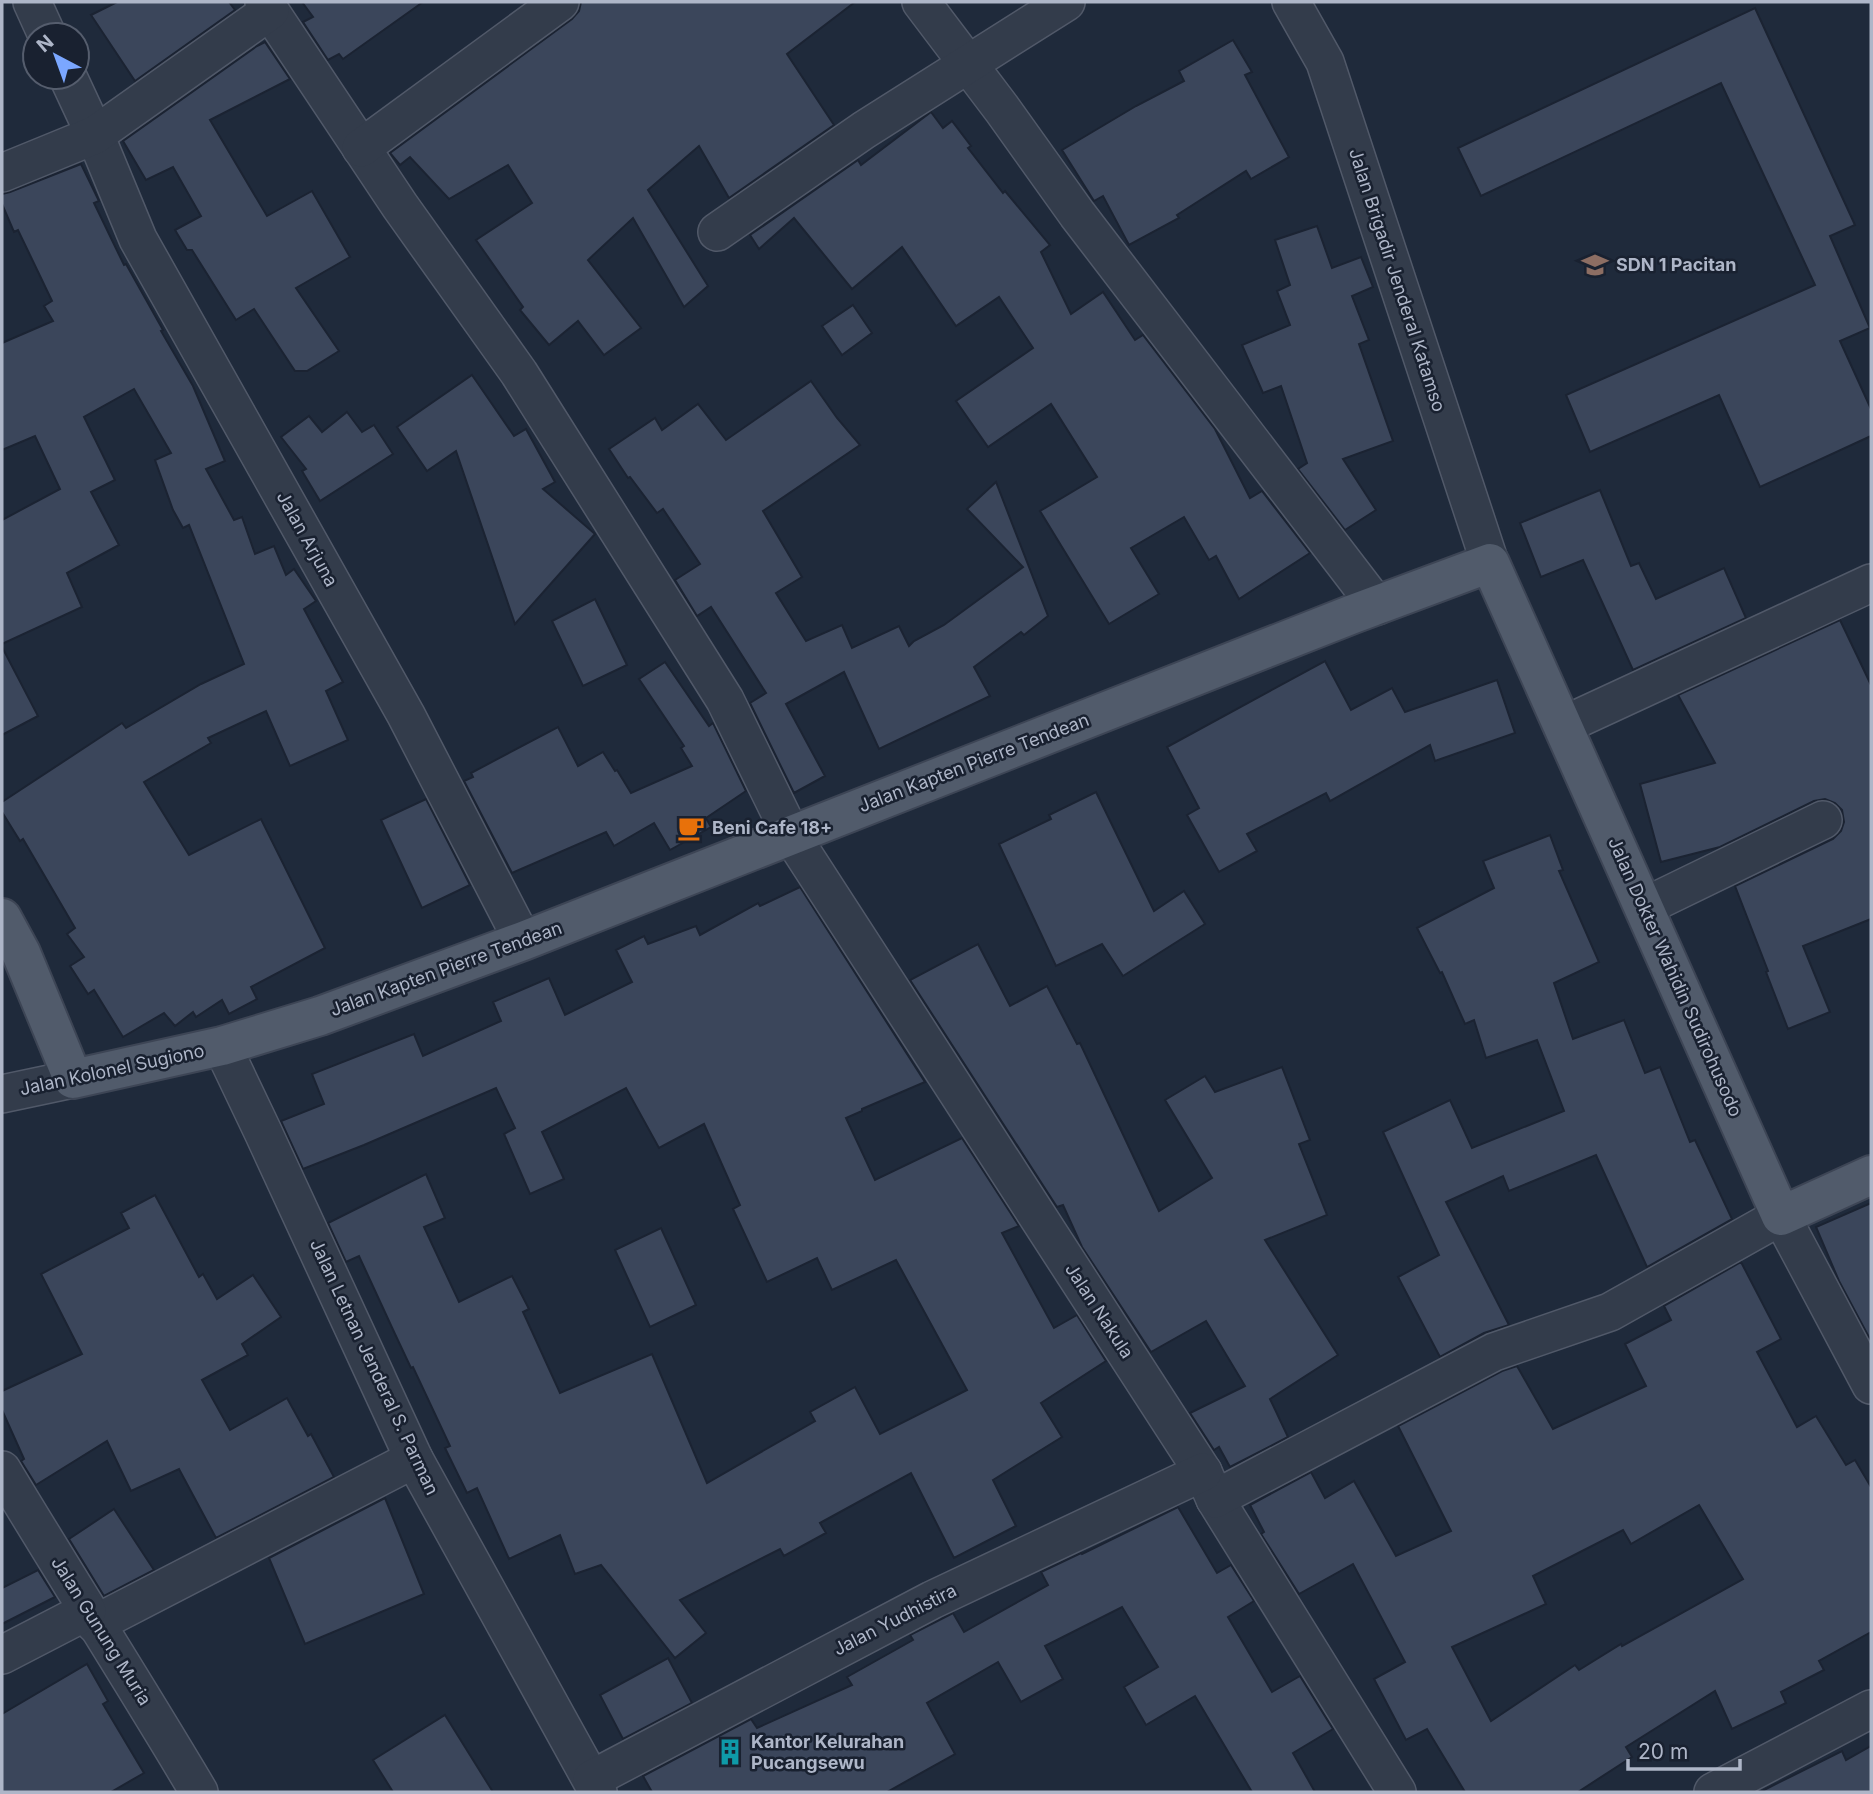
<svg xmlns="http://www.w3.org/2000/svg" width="1873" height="1794" font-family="Inter,sans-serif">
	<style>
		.building { fill: #3b465b; stroke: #1b2332; stroke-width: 2; fill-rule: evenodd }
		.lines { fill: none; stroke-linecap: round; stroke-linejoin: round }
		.minor-casing { stroke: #515969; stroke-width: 40 }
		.major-casing { stroke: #3d4555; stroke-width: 42 }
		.minor { stroke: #333c4b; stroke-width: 37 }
		.major { stroke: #515b6b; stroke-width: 38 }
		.labels { text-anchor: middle; stroke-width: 5; stroke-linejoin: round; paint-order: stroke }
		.poi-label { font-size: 18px; font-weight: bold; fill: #aeb6c8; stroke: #192130; text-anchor: start }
		.street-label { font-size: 18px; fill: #aeb6c8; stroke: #192130 }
	</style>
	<rect width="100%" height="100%" fill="#1f2a3b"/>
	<!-- building -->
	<g class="building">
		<polygon points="117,2 229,2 235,10 135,81 91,15"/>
		<polygon points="302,2 423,2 343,59 339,54 328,60 303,22 313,17"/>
		<polygon points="581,2 855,2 787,54 834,125 729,198 699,146 648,190 708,286 684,307 633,218 588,260 641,328 604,355 578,321 549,345 520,310 523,307 476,240 532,203 508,165 449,199 410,157 400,165 390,153 572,19 579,11"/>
		<polygon points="1755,8 1855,225 1830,236 1870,328 1840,341 1871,409 1871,436 1760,487 1719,395 1590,452 1566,395 1815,285 1721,83 1481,196 1458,148"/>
		<polygon points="1233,40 1252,72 1245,75 1289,157 1251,179 1246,171 1177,215 1179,218 1129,245 1103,196 1094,201 1062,150 1136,106 1184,81 1179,71"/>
		<polygon points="265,42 290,79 210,120 267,216 312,191 350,257 296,288 339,351 307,371 295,371 254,309 236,320 192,250 187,250 175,230 201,216 173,167 146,180 123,141 257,46"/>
		<polygon points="931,112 943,128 952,121 971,146 968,148 1003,193 1005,191 1050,245 1041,252 1071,314 1103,292 1135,340 1143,335 1215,429 1250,498 1262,491 1310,553 1239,599 1216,556 1209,560 1184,517 1131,548 1159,594 1109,624 1040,511 1097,477 1051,404 988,447 956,401 1033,348 999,297 956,326 902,247 852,289 794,218 759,249 750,235 858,160 861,165"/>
		<polygon points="81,164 99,201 94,203 124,265 126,264 163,330 161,331 193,386 225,461 206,469 234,520 242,517 255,554 274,546 286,575 294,569 316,601 304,609 343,682 326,691 348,740 290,766 266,711 208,738 211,743 144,782 189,855 261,819 325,948 251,987 257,999 229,1014 222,1000 196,1017 193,1012 175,1026 164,1013 123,1037 94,990 88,994 70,966 84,957 67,934 75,928 23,839 20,841 2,812 2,802 122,723 126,728 201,684 244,664 189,525 183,528 173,510 155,460 171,453 134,389 84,417 115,480 91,492 119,545 67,573 82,607 2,644 2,520 60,489 35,436 2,450 2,343 53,321 44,306 52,301 18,230 14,232 2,204 2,194 10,192"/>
		<polygon points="1317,226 1332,268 1361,257 1373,287 1352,296 1369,340 1359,344 1393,441 1343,459 1376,510 1345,530 1298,469 1307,463 1281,386 1263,393 1242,345 1290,325 1277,291 1290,285 1275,240"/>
		<polygon points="853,305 872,333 842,355 822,326"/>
		<polygon points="472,375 514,436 526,429 555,482 543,489 595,534 515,624 456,451 427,471 397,427"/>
		<polygon points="811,381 837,418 860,445 763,511 802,577 776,593 806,641 842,625 852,648 899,626 909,646 914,641 944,625 1023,567 967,509 996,482 1048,616 1024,635 1021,632 974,667 990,696 879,749 844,672 786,704 825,776 794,793 750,703 766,693 711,607 697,616 675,580 700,564 663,509 657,513 630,477 628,478 609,449 655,418 662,430 698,404 726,440"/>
		<polygon points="347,412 362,432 374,425 393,454 320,501 302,471 306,469 281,437 309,416 322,432"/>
		<polygon points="1600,490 1631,566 1639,563 1656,599 1724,568 1746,618 1633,670 1583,560 1541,577 1520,523"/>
		<polygon points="595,599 627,665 583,686 552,621"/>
		<polygon points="1840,620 1871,685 1871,919 1803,946 1830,1012 1788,1029 1766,972 1768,971 1735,886 1833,839 1841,831 1844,822 1842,810 1835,803 1825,799 1814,801 1720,847 1661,862 1640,784 1715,763 1678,695"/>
		<polygon points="2,647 38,716 2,735"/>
		<polygon points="1325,661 1351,710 1392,688 1405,712 1497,680 1515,733 1435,761 1430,745 1330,801 1326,793 1247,834 1257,851 1219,872 1187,815 1199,808 1167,747"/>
		<polygon points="665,662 709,726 713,723 746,791 706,818 711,827 670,850 654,823 614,846 606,832 512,873 464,781 473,777 471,773 558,727 578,766 603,752 615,771 617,770 631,793 692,766 681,748 684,746 639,679"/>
		<polygon points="1096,792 1154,911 1184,891 1205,924 1123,976 1102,944 1056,966 999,844 1051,819 1049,815"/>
		<polygon points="426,799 470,885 422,908 381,820"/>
		<polygon points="1550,835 1563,870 1559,871 1599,962 1554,983 1573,1039 1624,1020 1645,1073 1660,1067 1690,1142 1695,1140 1732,1219 1647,1267 1596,1155 1509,1191 1503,1176 1446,1202 1509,1325 1484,1333 1440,1357 1398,1277 1439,1255 1383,1132 1450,1100 1472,1148 1564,1111 1537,1040 1486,1058 1474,1020 1465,1024 1442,972 1440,973 1417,928 1494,888 1483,861"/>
		<polygon points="800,887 925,1082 862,1109 862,1111 846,1118 875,1180 962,1138 1019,1226 1002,1233 1054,1328 1077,1315 1106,1361 1041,1403 1062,1437 993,1480 1016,1526 954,1558 911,1473 820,1523 826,1533 784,1556 780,1549 680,1600 706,1633 675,1658 601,1565 575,1574 560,1535 509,1559 477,1488 467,1493 445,1448 450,1446 413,1367 411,1368 395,1334 359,1256 346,1262 328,1223 426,1174 445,1218 424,1227 459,1302 512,1276 529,1309 523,1312 560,1393 652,1354 707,1483 815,1421 810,1412 855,1387 880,1434 967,1390 896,1260 832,1290 817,1258 767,1282 733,1209 740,1205 704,1124 659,1148 626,1088 542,1132 564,1179 530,1194 504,1134 515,1128 496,1088 364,1145 303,1169 281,1121 324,1104 312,1074 414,1034 423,1056 501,1021 493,1002 549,978 565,1015 632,982 616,950 644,936 648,944 696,926 700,935 758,903 760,906"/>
		<polygon points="978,944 1010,1006 1047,986 1077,1044 1080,1043 1159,1211 1212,1178 1165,1100 1205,1076 1215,1092 1282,1067 1310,1140 1299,1144 1327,1215 1265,1240 1338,1355 1270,1399 1288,1437 1230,1467 1219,1447 1214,1450 1190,1413 1245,1386 1206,1321 1151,1352 1082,1247 1063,1205 1057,1207 910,980"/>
		<polygon points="155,1195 199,1277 203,1274 217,1299 253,1275 281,1317 242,1344 248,1355 202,1380 230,1430 287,1398 308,1436 311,1434 334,1477 216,1538 179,1469 131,1491 107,1441 36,1485 21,1461 24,1459 2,1410 2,1391 82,1354 41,1274 129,1228 121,1213"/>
		<polygon points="1871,1203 1871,1341 1839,1281 1816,1227"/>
		<polygon points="661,1228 696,1305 650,1327 615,1250"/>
		<path d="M1741,1262L1781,1339L1757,1352L1797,1427L1816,1416L1846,1465L1855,1460L1871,1487V1632L1819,1661L1824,1670L1781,1692L1786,1703L1732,1729L1715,1691L1626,1747L1632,1757L1578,1792H1465L1427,1729L1406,1740L1374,1679L1405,1662L1353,1564L1299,1594L1261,1534L1264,1532L1250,1505L1311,1472L1325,1498L1354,1481L1396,1556L1451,1531L1398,1426L1502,1371L1517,1366L1553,1429L1646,1386L1625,1344L1671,1320L1664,1306ZM1699,1505L1743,1579L1622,1646L1621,1644L1579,1670L1575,1665L1491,1721L1452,1647L1546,1604L1533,1576L1623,1530L1631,1544Z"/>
		<polygon points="385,1498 424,1594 305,1644 269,1558"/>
		<polygon points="1178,1507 1217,1573 1231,1565 1254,1601 1228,1617 1272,1692 1300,1676 1333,1729 1293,1753 1315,1792 1252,1792 1195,1696 1146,1725 1124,1687 1158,1667 1122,1607 1045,1646 1063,1679 1021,1702 998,1662 927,1703 955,1754 887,1792 652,1792 643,1776 751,1719 757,1728 852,1685 847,1677 913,1640 910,1635 953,1613 964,1632 1048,1585 1041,1572 1081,1553 1082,1554"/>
		<polygon points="114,1509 154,1570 104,1596 69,1539"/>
		<polygon points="38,1570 55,1597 2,1624 2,1588"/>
		<polygon points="668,1658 692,1703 623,1739 600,1695"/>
		<polygon points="87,1664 108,1701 103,1704 144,1773 111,1792 2,1792 2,1714"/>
		<polygon points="445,1715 493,1792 393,1792 373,1760"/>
		<polygon points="1871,1746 1871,1792 1760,1792 1842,1751 1846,1760"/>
	</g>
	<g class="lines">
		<!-- minor casing -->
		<g class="minor-casing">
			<g id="minor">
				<polyline points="32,2 47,35"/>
				<polyline points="264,2 400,206 519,373 725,700 791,835 1203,1472 1215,1499 1397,1792"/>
				<polyline points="921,2 1002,109 1077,214 1377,606"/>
				<polyline points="1291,2 1325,62 1490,563"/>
				<polyline points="68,77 95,135 138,239 406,715 523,941"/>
				<polyline points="361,148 560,2"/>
				<polyline points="2,173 95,135 270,11"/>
				<polyline points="717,232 864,130 1066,2"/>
				<polyline points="1562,726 1871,583"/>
				<polyline points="1644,907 1823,820"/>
				<polyline points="222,1046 263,1132 414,1459 598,1792"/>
				<polyline points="2,1094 73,1079"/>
				<path d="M2,1470C67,1578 135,1684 199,1792"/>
				<polyline points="1215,1499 1494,1352 1610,1312 1781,1216 1871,1385"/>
				<polyline points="95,1624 414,1459"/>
				<polyline points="2,1655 87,1611"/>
				<polyline points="592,1779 932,1600 1203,1472"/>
				<polyline points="1713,1792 1871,1709"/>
			</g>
		</g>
		<!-- major casing -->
		<g class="major-casing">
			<polyline id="major" points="2,918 21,953 73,1079 222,1046 320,1016 523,941 1353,614 1490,563 1781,1216 1871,1175"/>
		</g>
		<!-- minor -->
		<use href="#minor" class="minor"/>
		<!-- major -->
		<use href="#major" class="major"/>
	</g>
	<!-- icons -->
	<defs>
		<g id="school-bare" transform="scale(2.1)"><path d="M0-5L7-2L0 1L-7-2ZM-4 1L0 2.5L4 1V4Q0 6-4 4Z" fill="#8d6e63" stroke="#192130" stroke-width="2.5" paint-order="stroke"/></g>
		<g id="cafe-bare" transform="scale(2.1)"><path d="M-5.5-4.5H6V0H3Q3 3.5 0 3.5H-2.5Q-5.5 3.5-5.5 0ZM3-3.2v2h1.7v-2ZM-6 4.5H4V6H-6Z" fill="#e8710a" stroke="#192130" stroke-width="2.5" paint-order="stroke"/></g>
		<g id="building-bare" transform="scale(2.1)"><path d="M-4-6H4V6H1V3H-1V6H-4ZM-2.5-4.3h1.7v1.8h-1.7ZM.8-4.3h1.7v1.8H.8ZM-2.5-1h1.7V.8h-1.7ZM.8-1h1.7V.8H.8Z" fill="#0f9aa8" stroke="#192130" stroke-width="2.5" paint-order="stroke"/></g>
	</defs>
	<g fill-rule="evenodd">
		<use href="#school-bare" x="1595" y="265"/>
		<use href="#cafe-bare" x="691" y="828"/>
		<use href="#building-bare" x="730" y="1752"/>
	</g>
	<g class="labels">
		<!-- poi labels -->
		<g class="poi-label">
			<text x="1616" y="271">SDN 1 Pacitan</text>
			<text x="712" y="834">Beni Cafe 18+</text>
			<text x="751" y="1748">Kantor Kelurahan<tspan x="751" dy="21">Pucangsewu</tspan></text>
		</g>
		<!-- street labels -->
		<g class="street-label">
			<text transform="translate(1397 280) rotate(72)" y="6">Jalan Brigadir Jenderal Katamso</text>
			<text transform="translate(307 539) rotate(61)" y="6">Jalan Arjuna</text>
			<text transform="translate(974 763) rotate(-21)" y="6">Jalan Kapten Pierre Tendean</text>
			<text transform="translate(446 969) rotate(-20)" y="6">Jalan Kapten Pierre Tendean</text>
			<text transform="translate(1675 977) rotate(66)" y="6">Jalan Dokter Wahidin Sudirohusodo</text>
			<text transform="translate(112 1070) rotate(-12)" y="6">Jalan Kolonel Sugiono</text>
			<text transform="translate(1099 1311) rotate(57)" y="6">Jalan Nakula</text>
			<text transform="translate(374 1367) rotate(65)" y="6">Jalan Letnan Jenderal S. Parman</text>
			<text transform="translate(895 1620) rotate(-27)" y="6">Jalan Yudhistira</text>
			<text transform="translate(101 1631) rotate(58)" y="6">Jalan Gunung Muria</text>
		</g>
	</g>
	<!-- border -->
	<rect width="1873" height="1794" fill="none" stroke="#aeb6c8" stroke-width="7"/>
	<!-- north arrow -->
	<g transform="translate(56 56) rotate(319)"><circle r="33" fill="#192130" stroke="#555d6d" stroke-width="2"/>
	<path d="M0-5L12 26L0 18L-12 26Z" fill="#7ba7ff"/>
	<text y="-10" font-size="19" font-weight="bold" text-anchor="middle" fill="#aeb6c8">N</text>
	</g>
	<!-- scale -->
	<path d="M1628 1759v10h112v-10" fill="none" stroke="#aeb6c8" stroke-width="3.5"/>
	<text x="1638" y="1759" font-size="21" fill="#aeb6c8" stroke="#192130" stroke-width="5" paint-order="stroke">20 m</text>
</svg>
